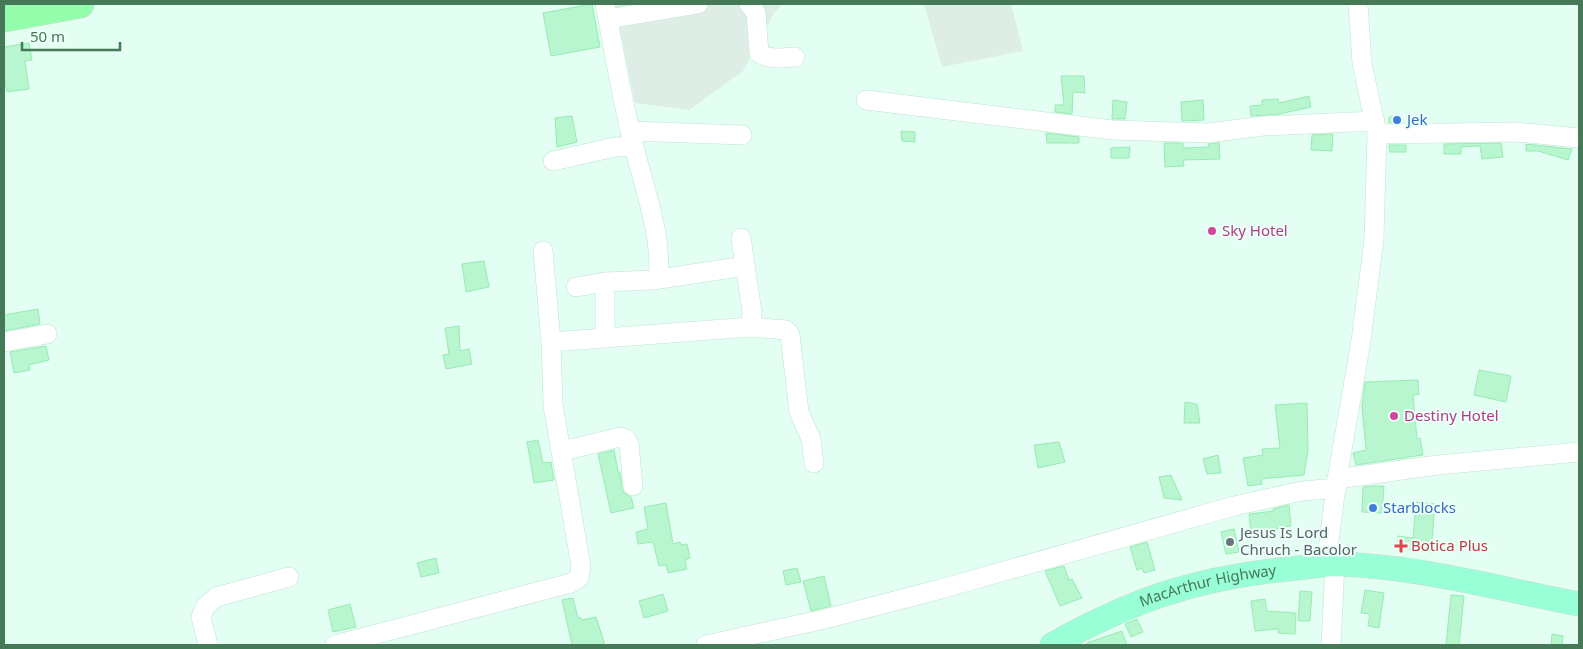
<svg xmlns="http://www.w3.org/2000/svg" width="1583" height="649" font-family="'Noto Sans',sans-serif">
	<style>
		.industrial { fill: #deede5 }
		.building { fill: #b8f6cf; stroke: #97ebb4 }
		.lines { fill: none; stroke-linecap: round; stroke-linejoin: round }
		.minor-casing { stroke: #bee4ce; stroke-width: 20 }
		.major-casing { stroke: #cbd9d0; stroke-width: 25 }
		.highway-casing { stroke: #cbd9d0; stroke-width: 29 }
		.minor { stroke: #fff; stroke-width: 19 }
		.major { stroke: #99ffd6; stroke-width: 24 }
		.highway { stroke: #94feac; stroke-width: 28 }
		.shop-dot { fill: #3f7fe0; stroke: #ebfff7; stroke-width: 2 }
		.hotel-dot { fill: #d1479c; stroke: #ebfff7; stroke-width: 2 }
		.worship-dot { fill: #6b7280; stroke: #ebfff7; stroke-width: 2 }
		.health-dot { fill: #e0444e; stroke: #ebfff7; stroke-width: 2 }
		.labels { text-anchor: middle; stroke-width: 4; stroke-linejoin: round; paint-order: stroke }
		.shop-label { font-size: 15px; fill: #366cbe; stroke: #ebfff7; text-anchor: start }
		.hotel-label { font-size: 15px; fill: #b23c85; stroke: #ebfff7; text-anchor: start }
		.worship-label { font-size: 15px; fill: #5b616d; stroke: #ebfff7; text-anchor: start }
		.health-label { font-size: 15px; fill: #be3a42; stroke: #ebfff7; text-anchor: start }
		.street-label { font-size: 15px; fill: #467957; stroke: #ebfff7 }
	</style>
	<rect width="100%" height="100%" fill="#e3fef3"/>
	<!-- industrial -->
	<g class="industrial">
		<polygon points="615,4 782,4 774,13 743,71 689,110 635,103"/>
		<polygon points="924,4 1011,4 1023,51 942,67"/>
	</g>
	<!-- building -->
	<g class="building">
		<polygon points="592,4 600,47 551,56 543,13"/>
		<polygon points="29,43 32,60 25,61 29,89 7,92 4,76 4,47"/>
		<polygon points="1061,76 1084,76 1085,93 1073,92 1072,114 1055,112 1055,105 1064,105"/>
		<polygon points="1309,96 1311,107 1279,114 1251,116 1250,106 1262,105 1262,100 1278,99 1279,103"/>
		<polygon points="1113,100 1127,102 1125,119 1112,119"/>
		<polygon points="1203,100 1204,120 1182,121 1181,102"/>
		<polygon points="572,116 577,142 557,147 555,118"/>
		<polygon points="1401,116 1401,122 1389,123 1389,117"/>
		<polygon points="901,131 915,132 915,142 902,141"/>
		<polygon points="1046,133 1079,137 1079,143 1047,143"/>
		<polygon points="1333,134 1332,151 1311,150 1312,135"/>
		<polygon points="1164,143 1183,143 1183,148 1209,147 1208,144 1219,143 1220,159 1183,160 1184,166 1165,167"/>
		<polygon points="1501,143 1503,157 1482,159 1480,146 1461,147 1461,154 1444,154 1444,144"/>
		<polygon points="1526,144 1571,149 1572,149 1568,160 1538,151 1526,151"/>
		<polygon points="1389,145 1406,145 1406,152 1390,152"/>
		<polygon points="1130,147 1129,158 1111,158 1111,148"/>
		<polygon points="484,261 489,287 466,292 462,264"/>
		<polygon points="38,309 40,324 4,331 4,315"/>
		<polygon points="459,326 460,351 469,349 472,364 446,369 443,355 449,354 445,328"/>
		<polygon points="46,346 49,360 29,365 30,370 14,373 10,352"/>
		<polygon points="1479,370 1511,376 1506,402 1474,395"/>
		<polygon points="1418,380 1419,394 1413,395 1417,439 1420,438 1423,455 1356,465 1353,453 1366,450 1362,406 1365,382"/>
		<polygon points="1185,402 1197,404 1200,423 1184,423"/>
		<polygon points="1307,403 1308,451 1304,475 1261,479 1262,484 1248,486 1243,458 1263,455 1262,449 1280,448 1275,405"/>
		<polygon points="538,440 543,463 551,462 554,480 534,483 527,442"/>
		<polygon points="1059,442 1065,462 1038,468 1034,445"/>
		<polygon points="614,450 618,472 620,472 622,488 624,493 631,497 634,508 611,513 598,454"/>
		<polygon points="1218,455 1221,473 1207,474 1203,459"/>
		<polygon points="1171,475 1182,500 1164,498 1159,477"/>
		<polygon points="1372,486 1384,486 1382,513 1362,512 1363,487"/>
		<polygon points="1416,502 1435,504 1431,552 1397,548 1398,536 1413,538"/>
		<polygon points="666,503 673,544 680,542 681,545 687,544 690,558 685,560 687,569 668,573 666,565 659,566 653,542 638,544 636,532 648,529 644,507"/>
		<polygon points="1289,505 1291,526 1251,533 1249,514 1274,511 1273,509"/>
		<polygon points="1234,529 1239,552 1226,554 1221,532"/>
		<polygon points="1147,542 1155,570 1144,573 1142,568 1137,570 1130,547"/>
		<polygon points="436,558 439,573 421,577 417,563"/>
		<polygon points="1064,566 1069,580 1072,579 1082,598 1060,606 1045,571"/>
		<polygon points="797,568 801,582 786,585 783,571"/>
		<polygon points="824,576 831,606 811,611 803,581"/>
		<polygon points="1365,590 1384,593 1379,628 1368,626 1370,614 1361,613"/>
		<polygon points="1300,591 1312,592 1310,621 1298,621"/>
		<polygon points="663,594 668,611 644,618 639,601"/>
		<polygon points="1451,595 1464,596 1459,645 1446,645"/>
		<polygon points="573,598 578,618 580,617 581,620 596,617 605,645 572,645 562,600"/>
		<polygon points="1265,599 1267,611 1296,613 1295,634 1278,633 1278,629 1255,631 1251,601"/>
		<polygon points="350,604 356,627 333,632 328,610"/>
		<polygon points="1137,619 1143,632 1131,637 1125,624"/>
		<polygon points="1122,631 1127,645 1087,645 1087,643"/>
		<polygon points="1552,634 1563,636 1562,645 1551,645"/>
	</g>
	<g class="lines">
		<!-- minor casing -->
		<g class="minor-casing">
			<g id="minor">
				<path d="M605,4C614,51 622,100 634,147C644,187 663,238 658,279"/>
				<path d="M749,4L756,13L759,53C769,60 783,58 795,57"/>
				<polyline points="608,19 698,4"/>
				<polyline points="866,100 1112,130 1208,133 1263,126 1375,121"/>
				<polyline points="630,131 742,135"/>
				<polyline points="1377,134 1516,132 1579,138"/>
				<polyline points="553,161 615,147 634,146"/>
				<polyline points="741,238 752,312 751,327"/>
				<polyline points="605,282 605,338"/>
				<polyline points="576,287 605,282 653,280 745,266"/>
				<polyline points="4,342 47,334"/>
				<polyline points="551,342 751,327 786,330 790,335 799,412 811,439 814,463"/>
				<polyline points="562,451 620,437 626,439 629,444 633,486"/>
				<polyline points="1337,479 1438,465 1579,452"/>
				<polyline points="1326,565 1337,479 1361,341 1374,239 1377,134 1362,63 1358,4"/>
				<polyline points="208,645 201,617 205,607 216,597 289,577"/>
				<polyline points="335,645 571,583 579,578 581,566 553,405 551,342 543,251"/>
				<polyline points="706,645 825,619 941,589 1234,506 1302,491 1337,488"/>
				<polyline points="1331,645 1335,564"/>
			</g>
		</g>
		<!-- major casing -->
		<g class="major-casing">
			<g id="major">
				<path id="s1" d="M1052,645C1132,600 1196,578 1288,569C1304,568 1320,564 1337,564C1418,566 1500,589 1579,604"/>
			</g>
		</g>
		<!-- highway casing -->
		<g class="highway-casing">
			<polyline id="highway" points="4,18 80,4"/>
		</g>
		<!-- minor -->
		<use href="#minor" class="minor"/>
		<!-- major -->
		<use href="#major" class="major"/>
		<!-- highway -->
		<use href="#highway" class="highway"/>
	</g>
	<!-- markers -->
	<g class="shop-dot">
		<circle cx="1397" cy="120" r="5"/>
		<circle cx="1373" cy="508" r="5"/>
	</g>
	<g class="hotel-dot">
		<circle cx="1212" cy="231" r="5"/>
		<circle cx="1394" cy="416" r="5"/>
	</g>
	<circle class="worship-dot" cx="1230" cy="542" r="5"/>
	<path class="health-dot" d="M1398.5 538.5h5v5h5v5h-5v5h-5v-5h-5v-5h5z"/>
	<g class="labels">
		<!-- shop labels -->
		<g class="shop-label">
			<text x="1407" y="125">Jek</text>
			<text x="1383" y="513">Starblocks</text>
		</g>
		<!-- hotel labels -->
		<g class="hotel-label">
			<text x="1222" y="236">Sky Hotel</text>
			<text x="1404" y="421">Destiny Hotel</text>
		</g>
		<!-- worship labels -->
		<g class="worship-label">
			<text x="1240" y="538">Jesus Is Lord<tspan x="1240" dy="17">Chruch - Bacolor</tspan></text>
		</g>
		<!-- health labels -->
		<g class="health-label">
			<text x="1411" y="551">Botica Plus</text>
		</g>
		<!-- street labels -->
		<g class="street-label">
			<text dy="5" stroke="none"><textPath href="#s1" startOffset="168">MacArthur Highway</textPath></text>
		</g>
	</g>
	<!-- border -->
	<rect width="1583" height="649" fill="none" stroke="#467957" stroke-width="10"/>
	<!-- scale -->
	<path d="M22 42v8h98v-8" fill="none" stroke="#467957" stroke-width="2.5"/>
	<text x="30" y="42" font-size="15" fill="#467957" stroke="#ebfff7" stroke-width="4" paint-order="stroke">50 m</text>
</svg>
